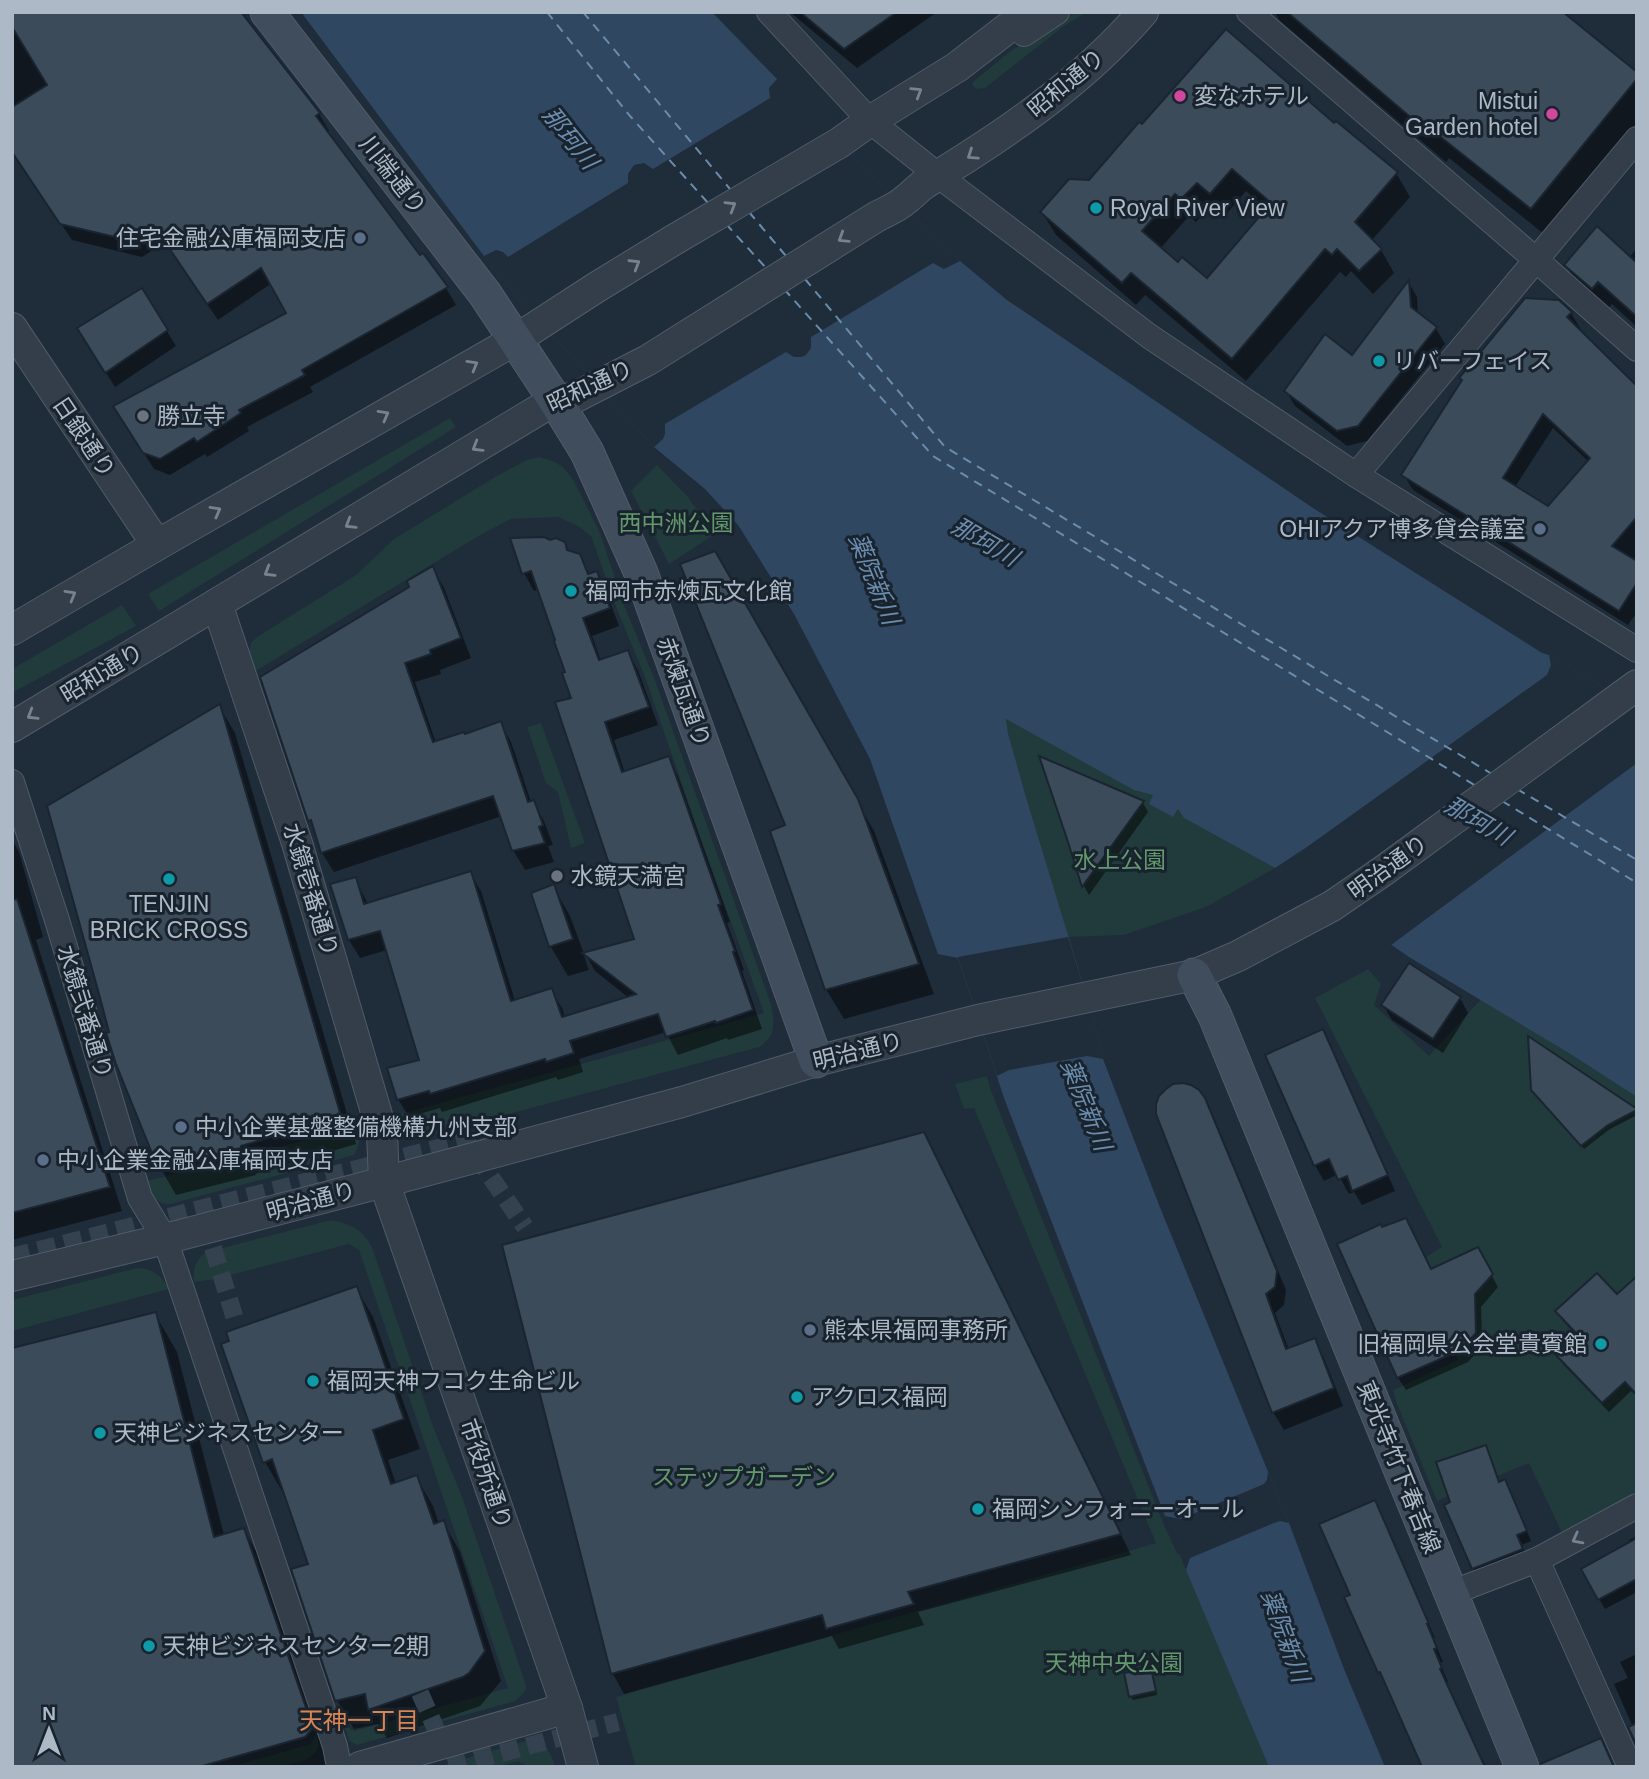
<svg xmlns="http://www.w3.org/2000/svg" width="1649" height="1779" font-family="Helvetica,'Noto Sans JP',sans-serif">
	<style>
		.green { fill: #213a3b }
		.water { fill: #2f4761 }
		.pier { fill: #1f2c3a }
		.shadow { fill: #0007; fill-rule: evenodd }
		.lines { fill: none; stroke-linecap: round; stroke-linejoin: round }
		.ferry { stroke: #6b8cad; stroke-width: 2; stroke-dasharray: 9 7; stroke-linecap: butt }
		.building { fill: #3b4b5a; stroke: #1a2531; stroke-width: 2; fill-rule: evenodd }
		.pedestrian-tunnel { stroke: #34414f; stroke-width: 18; stroke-dasharray: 18 9; stroke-linecap: butt }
		.minor-casing { stroke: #505c68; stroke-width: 26 }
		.tertiary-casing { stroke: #505c68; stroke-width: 32 }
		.secondary-casing { stroke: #505c68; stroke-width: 35 }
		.minor { stroke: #333e4a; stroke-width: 24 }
		.tertiary { stroke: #333e4a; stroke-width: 30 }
		.secondary { stroke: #404d5d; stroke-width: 33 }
		.oneway { stroke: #76828f }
		.hotel-dot { fill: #d1479c; stroke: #18232e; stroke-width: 2.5 }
		.culture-dot { fill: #0f9aa8; stroke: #18232e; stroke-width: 2.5 }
		.service-dot { fill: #5c6f8a; stroke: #18232e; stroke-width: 2.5 }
		.worship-dot { fill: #6b7280; stroke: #18232e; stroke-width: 2.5 }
		.labels { text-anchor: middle; stroke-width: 6; stroke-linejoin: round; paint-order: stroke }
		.street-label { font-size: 23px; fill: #adb9c7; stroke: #18232e }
		.poi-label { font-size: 23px; fill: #adb9c7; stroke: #18232e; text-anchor: start }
		.park-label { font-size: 23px; fill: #63996c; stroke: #18232e }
		.water-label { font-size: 24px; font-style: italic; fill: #6b8cad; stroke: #18232e }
		.neighbourhood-label { font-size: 24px; fill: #db8553; stroke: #18232e }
	</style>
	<rect width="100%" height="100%" fill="#1f2c3a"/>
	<!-- green -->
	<g class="green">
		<polygon points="1075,12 1087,12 1064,26 985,88 977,89 972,85 975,80 1012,50 1058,25"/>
		<polygon points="450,418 456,427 159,611 148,594"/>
		<path d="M539,457L553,461L563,467L574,481L600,533L624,605L653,675L771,1004C775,1020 776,1038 759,1047L419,1138C404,1137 402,1126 397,1115L764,1013L703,845L645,677L616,607L591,536L578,526L558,517L511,519L482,534L254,672L249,652L251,643L257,637L356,575L394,539L495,477L527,460Z"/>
		<polygon points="657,465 687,496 715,534 669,564 631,491"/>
		<polygon points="122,605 136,626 12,693 12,669"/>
		<polygon points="1006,718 1154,795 1275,868 1206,907 1124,935 1068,937 1026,797 1008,733"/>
		<polygon points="541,723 585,843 571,848 558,792 546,783 527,727"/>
		<polygon points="1368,969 1381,984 1374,1005 1429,1056 1482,998 1637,1097 1637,1495 1564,1537 1529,1463 1437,1501 1397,1404 1393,1390 1458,1360 1414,1265 1442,1247 1315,998"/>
		<polygon points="987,1076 990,1088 1164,1525 1177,1553 1188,1558 1270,1767 636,1767 616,1697 1156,1543 974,1108 964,1109 955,1084"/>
		<path d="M359,1126C361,1138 360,1144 354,1155L170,1204C156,1205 150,1193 147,1181Z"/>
		<path d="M331,1220C352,1225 364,1229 373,1250L434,1429L461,1494L526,1685V1690L515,1701L357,1745L349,1741L344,1725L354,1731L508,1688L359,1250L349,1244L216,1279L194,1282C193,1269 195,1260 206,1252Z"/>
		<path d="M137,1268C152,1268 162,1276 169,1289L12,1331V1300Z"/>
		<path d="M316,1733C317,1739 320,1745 317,1750C306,1770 251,1767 230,1767L311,1744Z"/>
		<path d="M529,1740C544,1740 552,1753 555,1767H529L518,1761L497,1767H437Z"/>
	</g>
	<!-- water -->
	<polygon class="water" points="301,12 712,12 839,143 960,261 1007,300 1313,508 1542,653 1549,655 1637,707 1637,1097 1567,1052 1409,957 1358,922 1275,868 1184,818 1178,809 1173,817 1149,804 1153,795 1134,790 1006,719 1008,733 1026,797 1095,1024 1103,1059 1159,1205 1289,1523 1344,1669 1385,1767 1269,1767 1186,1570 1175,1533 1165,1516 1004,1098 958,958 938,954 870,759 794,614 738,525 705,489 654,447 514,293 484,256"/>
	<!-- pier -->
	<g class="pier">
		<polygon points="778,78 839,143 960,261 944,269 933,263 811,337 811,348 806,355 802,357 794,357 786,352 665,424 665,434 663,439 654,447 514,293 484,256 496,250 503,252 508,257 628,183 628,174 634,165 644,163 653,169 770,98 769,88"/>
		<polygon points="1549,655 1637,707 1637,763 1391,945 1275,868 1307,847 1547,675 1551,665"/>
		<polygon points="1068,937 1095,1024 1103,1059 1087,1056 1009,1070 997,1076 958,957"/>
		<polygon points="1268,1472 1289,1523 1280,1521 1274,1523 1190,1558 1186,1570 1165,1516 1181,1519 1264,1484 1267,1480"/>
	</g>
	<!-- shadow -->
	<g class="shadow">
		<polygon points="12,12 238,12 319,114 329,131 326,133 420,257 423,255 446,288 456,305 310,387 313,392 247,427 249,431 207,457 205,454 170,475 154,469 125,423 288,313 272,283 218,320 165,242 142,257 72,240 12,151"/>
		<polygon points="790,12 937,12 857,68"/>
		<polygon points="1275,12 1567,12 1564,16 1637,74 1637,130 1549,238 1449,158 1446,162 1279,20"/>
		<path d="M1334,125L1396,173L1410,197L1371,241L1381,250L1394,273L1373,294L1351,271L1346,277L1340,272L1246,381L1145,295L1136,305L1056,235L1042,212L1089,182L1143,127ZM1246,191L1268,210L1207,280L1178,264L1160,249L1189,216L1196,222L1211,205L1224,217Z"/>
		<polygon points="1637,248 1637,327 1612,304 1606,311 1580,288 1566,265 1629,258"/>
		<polygon points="1409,283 1417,297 1418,315 1436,329 1445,344 1367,441 1347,446 1295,406 1286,391 1353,358"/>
		<polygon points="142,291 176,346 115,387 88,344"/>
		<path d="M1571,313L1580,328L1578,330L1637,388V612L1628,625L1413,490L1404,475ZM1553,428L1589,462L1548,508L1515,487Z"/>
		<polygon points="563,544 569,552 579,555 590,575 596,573 606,591 619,626 592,636 601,661 627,652 638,670 658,725 614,740 625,773 668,758 678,776 730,922 727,923 744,970 742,971 762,1029 728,1040 727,1038 678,1055 666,1032 579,1059 583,1072 558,1080 556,1077 442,1112 440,1108 409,1117 398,1099 421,1061 387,950 360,958 349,940 332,885 355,879 368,904 470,873 481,891 515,1001 551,990 562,1008 565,1017 629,998 595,971 586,955 584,956 589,970 568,976 551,947 533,894 553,886 570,916 584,954 636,941 567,673 540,589 534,591 524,573"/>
		<polygon points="714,553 874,831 934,994 844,1019 826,989 787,826"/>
		<polygon points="433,568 444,588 471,658 440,670 441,674 415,682 436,743 464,736 500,723 511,742 531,802 533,802 544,821 553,845 548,846 554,862 525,870 513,850 502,816 334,872 322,853 316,831 310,820 411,588"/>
		<polygon points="219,706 235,733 356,1144 255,1174 256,1175 176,1195 160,1167"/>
		<polygon points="1042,759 1143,803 1148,812 1089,895 1084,886"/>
		<polygon points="12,840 19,852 43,937 36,940 122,1211 12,1240"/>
		<polygon points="1460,998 1468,1013 1443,1053 1392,1020 1383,1005"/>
		<polygon points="1322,1031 1331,1046 1395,1191 1362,1205 1354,1192 1349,1194 1338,1174 1324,1181 1315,1165"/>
		<polygon points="1530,1040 1636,1111 1637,1115 1610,1129 1584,1149 1536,1094"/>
		<polygon points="1203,1099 1214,1118 1286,1290 1284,1305 1275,1313 1289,1350 1314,1340 1324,1358 1343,1406 1284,1430 1273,1412"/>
		<polygon points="935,1154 1131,1555 918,1612 924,1625 839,1649 832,1636 624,1694 613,1674 504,1246"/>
		<polygon points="1340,1245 1431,1271 1477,1249 1498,1287 1481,1307 1482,1346 1468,1362 1406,1390 1398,1378"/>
		<polygon points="1637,1278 1637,1396 1631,1391 1609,1412 1563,1364 1557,1354 1577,1336 1563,1321 1558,1311 1617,1296"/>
		<polygon points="356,1288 373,1317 420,1449 388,1460 396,1484 416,1477 433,1506 439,1524 443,1522 460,1552 501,1681 480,1706 387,1738 378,1724 354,1729 337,1700 310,1565 284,1490 282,1491 265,1462"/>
		<polygon points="155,1314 177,1352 224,1535 244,1530 265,1567 334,1767 12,1767"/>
		<polygon points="1485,1447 1491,1457 1500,1483 1505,1482 1510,1491 1531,1541 1522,1545 1528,1559 1479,1578 1473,1568"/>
		<polygon points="1374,1502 1382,1516 1435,1638 1433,1638 1443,1662 1440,1663 1448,1682 1446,1683 1478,1752 1487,1767 1424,1767 1347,1598 1352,1596"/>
		<polygon points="1637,1536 1637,1592 1605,1609 1583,1570 1631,1544 1629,1540"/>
		<polygon points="1637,1654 1637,1741 1633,1727 1614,1684 1628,1678 1620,1662"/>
		<polygon points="1151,1670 1153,1674 1157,1695 1133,1700 1130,1696"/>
	</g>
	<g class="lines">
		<!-- ferry -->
		<g class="ferry">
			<polyline points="547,12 630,116 709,204"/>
			<polyline points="583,12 730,189"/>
			<polyline points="749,212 786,256"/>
			<polyline points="726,224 767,269"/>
			<polyline points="805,279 945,447 1492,774"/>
			<polyline points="784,289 933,456 1476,786"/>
			<polyline points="1517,789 1637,860"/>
			<polyline points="1502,801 1637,883"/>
		</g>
	</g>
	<!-- building -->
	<g class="building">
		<polygon points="12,12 241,12 320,113 316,116 420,255 423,253 448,287 302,370 305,375 239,410 241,413 197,442 194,438 160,459 143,453 113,406 286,313 261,268 207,304 154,226 132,241 60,224 12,152 12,107 47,85 12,27"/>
		<polygon points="800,12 897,12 844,49"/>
		<polygon points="1287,12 1563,12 1637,72 1637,79 1531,209 1432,130 1429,133"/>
		<path d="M1226,29L1334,123L1336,121L1398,172L1355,222L1382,249L1359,271L1337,249L1332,255L1325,249L1232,359L1131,273L1122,283L1040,212L1069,179L1089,180L1139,122L1142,124ZM1232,169L1271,203L1207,278L1182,257L1178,262L1142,231L1175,194L1181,199L1197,183L1210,194Z"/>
		<polygon points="1597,226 1637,263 1637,317 1598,282 1592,289 1564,265"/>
		<polygon points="1409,280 1411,307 1437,327 1358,426 1337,431 1284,391 1325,334 1352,355"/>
		<polygon points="142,288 168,330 105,373 77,328"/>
		<path d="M1525,298L1559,300L1572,312L1567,317L1637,386V517L1612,546L1637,561V583L1619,611L1401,475L1462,380L1459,378ZM1543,414L1590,458L1548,506L1503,478Z"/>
		<polygon points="544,537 550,540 556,538 565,542 567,550 580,554 588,574 597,571 610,608 583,618 599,660 628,650 649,707 605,722 622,772 669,756 721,904 718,905 735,951 733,952 753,1010 716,1023 715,1021 666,1037 658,1014 570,1041 574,1053 546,1062 545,1059 430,1094 429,1091 397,1100 387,1068 419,1060 380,931 348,940 330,884 356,877 364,904 471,871 511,1001 552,988 562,1017 636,994 582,953 634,939 555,702 571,698 562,673 565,672 554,641 555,640 531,571 522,574 510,538"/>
		<polygon points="715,551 858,799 919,964 825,990 770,831 785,825 680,564"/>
		<polygon points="433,566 461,638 430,650 431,654 405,663 433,742 464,732 465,734 501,721 528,802 534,800 543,825 539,827 545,843 512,851 493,796 321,853 311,820 308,821 260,677 409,587 407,581"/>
		<polygon points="220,704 341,1116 241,1146 241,1148 158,1168 116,1064 106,1033 109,1032 99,994 47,806"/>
		<polygon points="1039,756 1144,801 1082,887 1067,839"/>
		<polygon points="554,884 573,939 549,947 531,893"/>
		<polygon points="17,899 110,1187 12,1213 12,900"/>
		<polygon points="1409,963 1461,997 1433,1039 1381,1005"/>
		<polygon points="1323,1029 1388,1175 1352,1191 1347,1176 1338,1180 1329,1159 1314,1166 1265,1055"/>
		<polygon points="1528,1036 1637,1109 1637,1110 1608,1125 1581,1146 1531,1090"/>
		<polygon points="1183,1083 1191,1085 1199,1090 1205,1098 1277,1271 1275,1287 1266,1294 1286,1349 1315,1338 1334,1388 1272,1413 1156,1114 1156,1104 1159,1096 1166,1089 1173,1084"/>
		<polygon points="924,1132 1121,1534 908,1592 914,1604 826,1629 822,1615 611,1674 502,1245"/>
		<polygon points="1406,1218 1431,1269 1478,1247 1493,1274 1475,1294 1476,1333 1461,1350 1397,1378 1337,1244 1381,1224 1382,1227"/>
		<polygon points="1597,1273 1617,1294 1637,1276 1637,1395 1625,1382 1602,1403 1555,1354 1577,1334 1555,1311"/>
		<polygon points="357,1286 404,1419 373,1430 391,1484 417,1475 434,1524 444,1520 485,1651 469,1673 463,1677 368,1710 365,1694 335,1701 291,1569 308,1564 272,1459 263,1463 221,1344 229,1341 226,1332"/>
		<polygon points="156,1312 214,1537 244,1528 313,1728 305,1737 199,1767 12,1767 12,1348"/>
		<polygon points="1486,1445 1499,1482 1505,1479 1527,1531 1517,1535 1523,1549 1472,1569 1444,1505 1450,1502 1436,1462"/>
		<polygon points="1375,1500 1429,1624 1427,1624 1437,1648 1434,1649 1442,1668 1440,1669 1485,1767 1422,1767 1380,1672 1378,1673 1344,1597 1350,1595 1319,1524"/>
		<polygon points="1637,1538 1637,1579 1598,1600 1581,1569"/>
		<polygon points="1151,1668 1156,1691 1129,1697 1124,1673"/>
		<polygon points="1637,1723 1637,1746 1628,1727"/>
		<polygon points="1601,1738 1614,1767 1541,1767 1540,1764"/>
	</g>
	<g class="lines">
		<!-- pedestrian-tunnel -->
		<g class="pedestrian-tunnel">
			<polyline points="205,1222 236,1322"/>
			<polyline points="12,1257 466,1141 525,1227"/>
			<polyline points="420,1693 445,1750"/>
			<polyline points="449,1767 618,1722"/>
		</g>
		<!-- minor casing -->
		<g class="minor-casing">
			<g id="minor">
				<polyline points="769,12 870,121 939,176 1149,336 1356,475 1637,650"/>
				<polyline points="1249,12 1535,259 1637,349"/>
				<polyline points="1013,24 1024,34 1057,12"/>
				<polyline points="1356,475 1637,139"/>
				<polyline points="12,782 57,920 140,1198 165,1239 335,1746 339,1767"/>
				<polyline points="1537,1560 1630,1767"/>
				<polyline points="1451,1593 1537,1560 1637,1506"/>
			</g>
		</g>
		<!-- tertiary casing -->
		<g class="tertiary-casing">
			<g id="tertiary">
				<polyline points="12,328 157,545"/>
				<polyline points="217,604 297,843 382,1132 384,1182 567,1708 583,1767"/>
				<polyline points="12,630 157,545 515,340 597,287 672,241 839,143 870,121 957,67 1013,24 1025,12"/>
				<path d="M12,727L555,400L574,398L648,360L876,217C885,212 896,208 904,201C911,196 917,189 924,184C1003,136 1082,83 1143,12"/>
				<polyline points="12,1276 165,1239 384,1182 682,1102 816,1061 978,1020 1194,975 1238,956 1332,906 1383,871 1637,685"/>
				<polyline points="360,1767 567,1708"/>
			</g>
		</g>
		<!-- secondary casing -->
		<g class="secondary-casing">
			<g id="secondary">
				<polyline points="267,12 485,294 555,400 587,452 641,573 816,1061"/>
				<polyline points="1194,975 1215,1016 1522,1767"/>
			</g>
		</g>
		<!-- minor -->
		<use href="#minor" class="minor"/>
		<!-- tertiary -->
		<use href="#tertiary" class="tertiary"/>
		<!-- secondary -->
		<use href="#secondary" class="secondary"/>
	</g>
	<!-- one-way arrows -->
	<defs><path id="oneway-chevron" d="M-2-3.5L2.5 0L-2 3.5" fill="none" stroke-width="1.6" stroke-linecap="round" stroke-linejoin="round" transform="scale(1.75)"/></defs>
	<g class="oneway">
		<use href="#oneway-chevron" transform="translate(917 92) rotate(-32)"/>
		<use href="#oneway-chevron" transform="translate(972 155) rotate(146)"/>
		<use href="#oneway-chevron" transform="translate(731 206) rotate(-31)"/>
		<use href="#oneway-chevron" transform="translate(843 238) rotate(148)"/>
		<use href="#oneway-chevron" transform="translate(635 264) rotate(-31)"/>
		<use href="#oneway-chevron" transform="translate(473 365) rotate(-30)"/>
		<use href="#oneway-chevron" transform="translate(384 415) rotate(-29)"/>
		<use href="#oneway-chevron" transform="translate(477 447) rotate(149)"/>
		<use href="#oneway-chevron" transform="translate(216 511) rotate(-29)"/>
		<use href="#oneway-chevron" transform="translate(350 524) rotate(149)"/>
		<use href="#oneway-chevron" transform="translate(269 572) rotate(149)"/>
		<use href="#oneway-chevron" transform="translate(71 595) rotate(-30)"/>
		<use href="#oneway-chevron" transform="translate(32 715) rotate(149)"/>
		<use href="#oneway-chevron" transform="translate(1577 1539) rotate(152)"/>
	</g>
	<!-- markers -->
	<g class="hotel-dot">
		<circle cx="1180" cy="96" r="7"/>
		<circle cx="1552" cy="114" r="7"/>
	</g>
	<g class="culture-dot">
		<circle cx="1096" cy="208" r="7"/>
		<circle cx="1379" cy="361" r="7"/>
		<circle cx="571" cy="591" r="7"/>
		<circle cx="169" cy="879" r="7"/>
		<circle cx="1601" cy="1344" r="7"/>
		<circle cx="313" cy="1381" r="7"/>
		<circle cx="797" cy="1397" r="7"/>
		<circle cx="100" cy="1433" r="7"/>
		<circle cx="978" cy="1509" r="7"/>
		<circle cx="149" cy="1646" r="7"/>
	</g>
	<g class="service-dot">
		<circle cx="360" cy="238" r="7"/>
		<circle cx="1540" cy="529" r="7"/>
		<circle cx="181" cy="1127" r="7"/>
		<circle cx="43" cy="1160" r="7"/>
		<circle cx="810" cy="1330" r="7"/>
	</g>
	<g class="worship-dot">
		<circle cx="143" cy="416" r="7"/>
		<circle cx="557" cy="876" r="7"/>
	</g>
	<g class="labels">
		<!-- street labels -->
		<g class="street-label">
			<text transform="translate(1066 83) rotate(-40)" y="8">昭和通り</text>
			<text transform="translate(393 175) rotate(52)" y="8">川端通り</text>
			<text transform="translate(590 386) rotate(-25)" y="8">昭和通り</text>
			<text transform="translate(84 437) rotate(56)" y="8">日銀通り</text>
			<text transform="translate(102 673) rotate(-31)" y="8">昭和通り</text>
			<text transform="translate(684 692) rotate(70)" y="8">赤煉瓦通り</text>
			<text transform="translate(1388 867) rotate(-36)" y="8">明治通り</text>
			<text transform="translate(311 890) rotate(73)" y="8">水鏡壱番通り</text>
			<text transform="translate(85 1012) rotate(73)" y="8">水鏡弐番通り</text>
			<text transform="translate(858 1051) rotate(-14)" y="8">明治通り</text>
			<text transform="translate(311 1201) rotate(-15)" y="8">明治通り</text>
			<text transform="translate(1399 1467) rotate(68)" y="8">東光寺竹下春吉線</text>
			<text transform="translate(486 1474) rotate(71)" y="8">市役所通り</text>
		</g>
		<!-- poi labels -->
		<g class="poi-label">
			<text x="1194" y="104">変なホテル</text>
			<text x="1538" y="109" text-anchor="end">Mistui<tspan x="1538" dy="26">Garden hotel</tspan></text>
			<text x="1110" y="216">Royal River View</text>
			<text x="346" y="246" text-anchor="end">住宅金融公庫福岡支店</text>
			<text x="1393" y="369">リバーフェイス</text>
			<text x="157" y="424">勝立寺</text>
			<text x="1526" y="537" text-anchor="end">OHIアクア博多貸会議室</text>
			<text x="585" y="599">福岡市赤煉瓦文化館</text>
			<text x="571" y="884">水鏡天満宮</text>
			<text x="169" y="912" text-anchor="middle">TENJIN<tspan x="169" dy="26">BRICK CROSS</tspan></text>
			<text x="195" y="1135">中小企業基盤整備機構九州支部</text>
			<text x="57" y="1168">中小企業金融公庫福岡支店</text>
			<text x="824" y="1338">熊本県福岡事務所</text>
			<text x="1587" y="1352" text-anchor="end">旧福岡県公会堂貴賓館</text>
			<text x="327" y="1389">福岡天神フコク生命ビル</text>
			<text x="811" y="1405">アクロス福岡</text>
			<text x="114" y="1441">天神ビジネスセンター</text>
			<text x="992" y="1517">福岡シンフォニーオール</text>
			<text x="163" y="1654">天神ビジネスセンター2期</text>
		</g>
		<!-- park labels -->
		<g class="park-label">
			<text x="676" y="531">西中洲公園</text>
			<text x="1120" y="868">水上公園</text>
			<text x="744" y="1485">ステップガーデン</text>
			<text x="1114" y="1671">天神中央公園</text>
		</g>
		<!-- water labels -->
		<g class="water-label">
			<text transform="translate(570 138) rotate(51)" y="8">那珂川</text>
			<text transform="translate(985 542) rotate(30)" y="8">那珂川</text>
			<text transform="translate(874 579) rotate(68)" y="8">薬院新川</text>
			<text transform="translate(1478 821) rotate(30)" y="8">那珂川</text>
			<text transform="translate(1086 1105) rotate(68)" y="8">薬院新川</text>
			<text transform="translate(1285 1636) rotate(70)" y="8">薬院新川</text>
		</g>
		<!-- neighbourhood labels -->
		<g class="neighbourhood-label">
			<text x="359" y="1729">天神一丁目</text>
		</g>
	</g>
	<!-- border -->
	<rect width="1649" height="1779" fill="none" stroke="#adb9c7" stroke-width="28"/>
	<!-- north arrow -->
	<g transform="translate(49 1730)" stroke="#18232e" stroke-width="5" paint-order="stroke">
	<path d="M0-5L12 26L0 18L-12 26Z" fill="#adb9c7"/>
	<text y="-10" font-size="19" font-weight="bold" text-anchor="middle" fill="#adb9c7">N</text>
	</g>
</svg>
